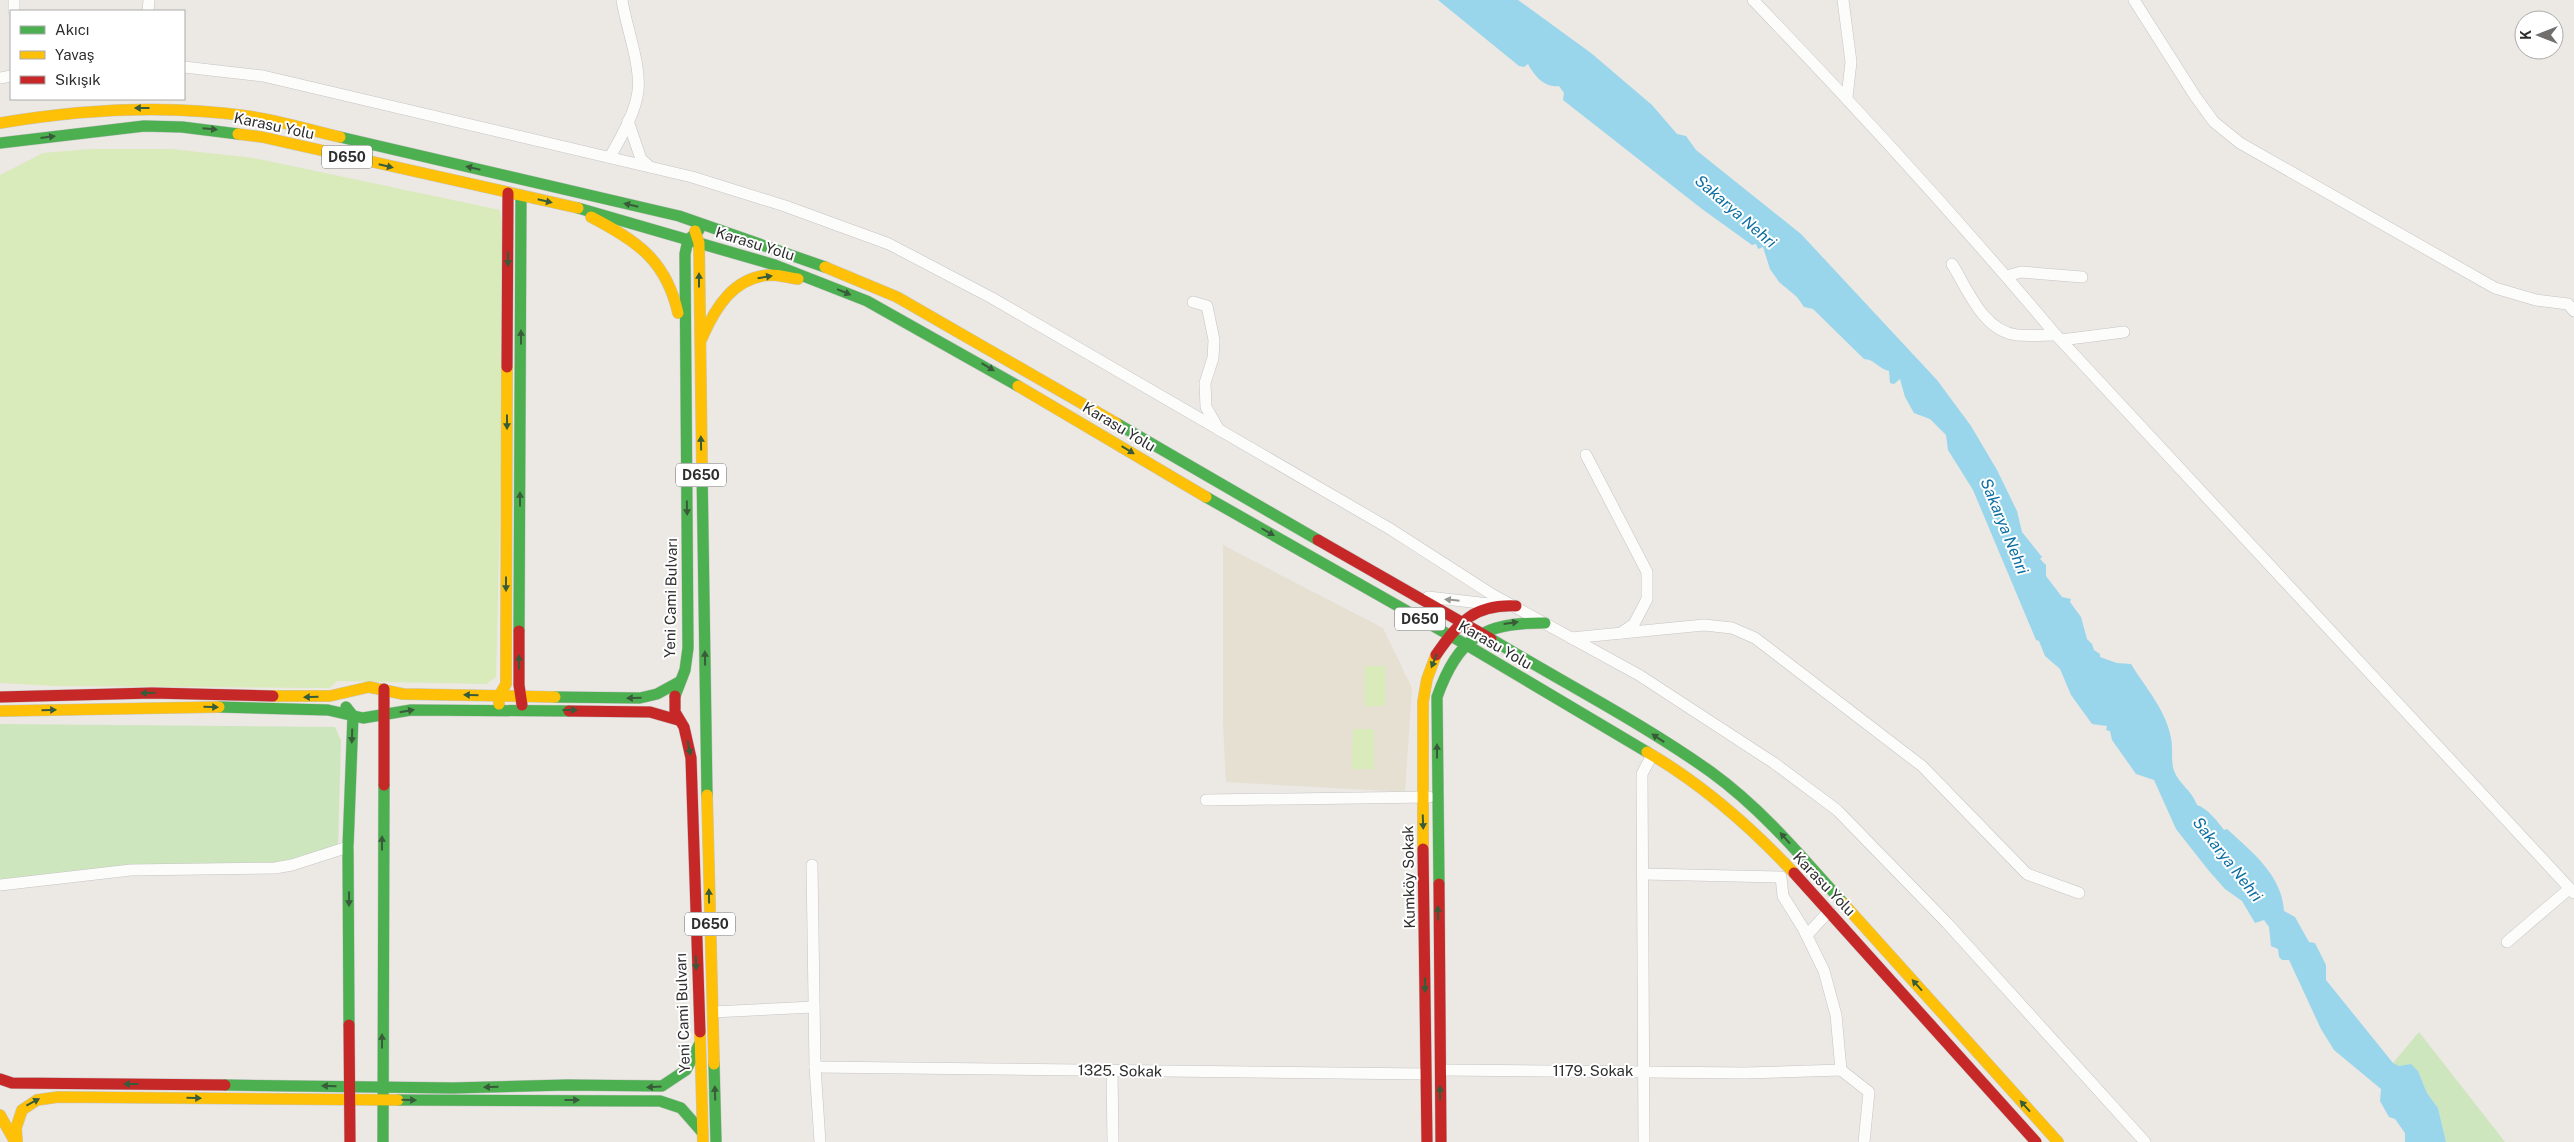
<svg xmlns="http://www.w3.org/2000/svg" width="2574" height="1142" font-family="'Public Sans',sans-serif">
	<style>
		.education { fill: #e6e0d3 }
		.green { fill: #cee6be }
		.pitch { fill: #d9eabb }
		.water { fill: #99d6ec }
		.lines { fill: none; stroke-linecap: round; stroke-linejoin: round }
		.street-casing { stroke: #c5c4c5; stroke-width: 12 }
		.fast-casing { stroke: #c5c4c5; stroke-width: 12 }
		.slow-casing { stroke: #c5c4c5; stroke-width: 12 }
		.jam-casing { stroke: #c5c4c5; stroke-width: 12 }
		.street { stroke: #fcfcfb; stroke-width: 11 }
		.fast { stroke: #4caf50; stroke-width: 11 }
		.slow { stroke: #ffc107; stroke-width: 11 }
		.jam { stroke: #c62828; stroke-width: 11 }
		.oneway { fill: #385b3a }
		.oneway2 { fill: #959594 }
		.labels { text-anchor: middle; stroke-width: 4; stroke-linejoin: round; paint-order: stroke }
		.shield { fill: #fff; stroke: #6d6d6d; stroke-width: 1 }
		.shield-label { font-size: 14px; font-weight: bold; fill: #2e2e2e }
		.street-label { font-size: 15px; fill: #2e2e2e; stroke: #fff }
		.water-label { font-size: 16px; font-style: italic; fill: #0d6fa3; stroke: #fff }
	</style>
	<rect width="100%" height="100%" fill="#ece8e4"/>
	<!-- education -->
	<polygon class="education" points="1223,545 1383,628 1412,688 1405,792 1226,782 1223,723"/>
	<!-- green -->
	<g class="green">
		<polygon points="0,724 335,727 341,741 338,847 291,863 0,883"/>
		<polygon points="2419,1032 2505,1142 2446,1142 2438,1108 2427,1093 2418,1071 2406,1065 2399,1066 2393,1063"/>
	</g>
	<!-- pitch -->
	<g class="pitch">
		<polygon points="91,149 171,149 254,158 500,210 506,260 496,677 486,684 337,681 330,688 55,686 0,683 0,175 43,153"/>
		<rect x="1365" y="666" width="20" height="40"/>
		<polygon points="1353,729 1374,729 1374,769 1352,769"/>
	</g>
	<!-- water -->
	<path class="water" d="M1438,0H1518L1591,53L1652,105L1677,134L1686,136L1696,150L1801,234L1937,380L1971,426L1997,470L2017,511L2022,532L2042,557L2040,559L2046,565V576L2062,597L2071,599L2070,602L2081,617L2087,639L2092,644L2094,650L2100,654V657L2117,663L2131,664C2145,687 2166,710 2171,738C2173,748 2171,757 2173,767C2176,782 2192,790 2197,805C2207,808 2218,822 2224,830L2227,829C2252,852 2282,875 2284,911L2295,917L2309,942L2315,943L2326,965V980L2393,1063L2399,1066L2411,1064L2418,1071L2427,1093L2438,1108L2446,1142H2405V1133L2395,1119L2389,1117L2380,1101L2381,1089L2334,1050L2321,1029L2289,960H2282L2279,957L2278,949L2271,946L2269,927L2264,920L2255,923L2242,901L2225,889L2209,871L2176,829L2154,780L2136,774L2112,740L2110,731L2106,730L2107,726L2092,724L2071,695L2060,669L2045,656L2039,641L2036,640L1973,490L1948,450L1946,435L1930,419L1914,413L1905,397L1900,379L1894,384L1890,383L1889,371C1879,369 1874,359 1864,359L1813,309L1804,307L1797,297L1779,282L1770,269L1763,247L1758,249L1756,244L1752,245L1702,209L1563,100L1564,93L1559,86C1544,88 1534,75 1528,64L1524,67L1519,66Z"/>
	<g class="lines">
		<!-- street casing -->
		<g class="street-casing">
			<g id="street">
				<path d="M1753,0C1858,109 1959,220 2056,335L2574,893"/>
				<polyline points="1843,0 1851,62 1847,97"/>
				<polyline points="2134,0 2195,96 2214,122 2240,143 2495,288 2536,300 2568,304 2574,311"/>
				<polyline points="14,11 14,0"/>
				<polyline points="148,11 149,0"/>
				<polyline points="184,67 263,76 692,177 785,206 889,244 992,298 1392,530 1493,595 1639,675 1774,763 1837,810 1947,923 2145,1142"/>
				<polyline points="0,78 11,76"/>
				<polyline points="628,121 641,159 650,167"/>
				<path d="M610,157C621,137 635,114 638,91C641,64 626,27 622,0"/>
				<path d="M1952,264C1968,290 1983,331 2017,335C2030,336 2044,335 2056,335"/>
				<polyline points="2007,276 2021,272 2082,277"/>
				<polyline points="1193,302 1207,306 1214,340 1213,358 1205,383 1206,407 1219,430"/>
				<polyline points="2061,340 2124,332"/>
				<polyline points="1586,455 1647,572 1647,599 1634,624 1621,633"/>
				<polyline points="1428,597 1489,604"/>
				<polyline points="1571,638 1704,625 1732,628 1755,638 1922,766 2027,874 2079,893"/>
				<polyline points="1206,800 1429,797"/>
				<polyline points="812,865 815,1067 820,1142"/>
				<polyline points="0,885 131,870 275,868 292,865 348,847"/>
				<polyline points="1807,935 1829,911"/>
				<polyline points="2507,942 2569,889"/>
				<polyline points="713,1012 814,1007"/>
				<polyline points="815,1067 1425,1074"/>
				<polyline points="1441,1070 1745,1073 1841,1070 1836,1015 1824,971 1803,928 1783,896 1781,877 1643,874"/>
				<polyline points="1841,1070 1869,1092 1864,1142"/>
				<polyline points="1112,1071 1113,1142"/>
				<polyline points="1644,1142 1642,774 1652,755"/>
			</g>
		</g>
		<!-- fast casing -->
		<g class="fast-casing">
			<g id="fast">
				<polyline points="340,137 679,216 825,267"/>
				<polyline points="0,143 144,126 182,127 238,134"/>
				<polyline points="578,208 775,265 867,301 1018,386"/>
				<polyline points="1116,423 1318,540"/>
				<polyline points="702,469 707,795"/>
				<polyline points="1206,497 1465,644 1647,752"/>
				<polyline points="519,631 521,196"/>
				<path d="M1491,639C1564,683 1642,723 1711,772C1762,809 1802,857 1843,903"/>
				<polyline points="675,696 685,670 688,648 685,254 688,240 699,230"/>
				<polyline points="555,697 640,698 657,694 679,682"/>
				<polyline points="219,707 328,710 363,718 411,710 569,711"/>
				<polyline points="346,707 353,716 348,847 349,1025"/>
				<path d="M1439,884L1437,697C1458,638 1483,622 1545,623"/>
				<polyline points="714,1064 716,1142"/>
				<polyline points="225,1085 453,1088 567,1085 662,1086 686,1070 699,1045"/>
				<polyline points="398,1100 660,1101 681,1108 702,1132"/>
				<polyline points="383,1142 384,785"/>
			</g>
		</g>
		<!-- slow casing -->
		<g class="slow-casing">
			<g id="slow">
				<path d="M0,123C83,109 164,104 247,116C278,120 309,130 340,137"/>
				<polyline points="238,134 262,137 578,208"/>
				<path d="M591,217C637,241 666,260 678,313"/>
				<polyline points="695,231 699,243 702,469"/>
				<polyline points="825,267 897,297 1116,423"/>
				<path d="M702,338C715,308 734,276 771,275C780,275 789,278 798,279"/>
				<polyline points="1018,386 1206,497"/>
				<polyline points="273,696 330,696 369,687 403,694 555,697"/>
				<polyline points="499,704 499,696 506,684 507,367"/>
				<polyline points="0,711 219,707"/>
				<path d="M1647,752C1702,784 1751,827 1794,873"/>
				<polyline points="707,795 714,1064"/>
				<polyline points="1423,849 1423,702 1427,679 1436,655"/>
				<polyline points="1843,903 2058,1142"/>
				<polyline points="700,1032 703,1142"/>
				<polyline points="0,1115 14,1140"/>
				<polyline points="17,1142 16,1128 22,1110 37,1100 58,1097 398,1100"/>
			</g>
		</g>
		<!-- jam casing -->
		<g class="jam-casing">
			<g id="jam">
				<polyline points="507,367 508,193"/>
				<polyline points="1318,540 1491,639"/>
				<polyline points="519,631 519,685 522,705"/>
				<path d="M1436,655C1459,622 1474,604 1516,606"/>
				<polyline points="675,696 675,712 684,727 691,758 700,1032"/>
				<polyline points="0,697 152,693 273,696"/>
				<polyline points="569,711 650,712 678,720"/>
				<polyline points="384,785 384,689"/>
				<polyline points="1423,849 1427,1142"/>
				<polyline points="1794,873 2036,1142"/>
				<polyline points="1439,884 1441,1142"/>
				<polyline points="349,1025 350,1142"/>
				<polyline points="0,1079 12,1083 225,1085"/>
			</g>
		</g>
		<!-- street -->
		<use href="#street" class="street"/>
		<!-- fast -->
		<use href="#fast" class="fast"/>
		<!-- slow -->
		<use href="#slow" class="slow"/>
		<!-- jam -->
		<use href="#jam" class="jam"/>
	</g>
	<!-- one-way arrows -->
	<defs><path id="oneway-solid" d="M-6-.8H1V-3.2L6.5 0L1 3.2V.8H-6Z" transform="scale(1.25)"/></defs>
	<g class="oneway">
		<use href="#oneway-solid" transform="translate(142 108) rotate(180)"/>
		<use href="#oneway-solid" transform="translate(210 129) rotate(5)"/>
		<use href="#oneway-solid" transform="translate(48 137) rotate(-7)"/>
		<use href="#oneway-solid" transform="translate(386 166) rotate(13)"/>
		<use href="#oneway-solid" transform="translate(473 168) rotate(-167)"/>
		<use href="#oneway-solid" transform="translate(545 201) rotate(13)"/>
		<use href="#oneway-solid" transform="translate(631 205) rotate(-167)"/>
		<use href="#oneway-solid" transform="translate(508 259) rotate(90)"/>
		<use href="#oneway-solid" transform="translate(765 277) rotate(-9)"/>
		<use href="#oneway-solid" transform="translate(699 280) rotate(-90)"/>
		<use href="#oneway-solid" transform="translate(844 292) rotate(23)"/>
		<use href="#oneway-solid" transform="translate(521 337) rotate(-90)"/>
		<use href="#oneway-solid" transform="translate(988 367) rotate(31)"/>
		<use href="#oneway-solid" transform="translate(507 422) rotate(90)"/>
		<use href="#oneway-solid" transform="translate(701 443) rotate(-91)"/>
		<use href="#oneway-solid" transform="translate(1128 450) rotate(31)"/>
		<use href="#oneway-solid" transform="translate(520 499) rotate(-90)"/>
		<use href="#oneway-solid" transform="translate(687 508) rotate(89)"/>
		<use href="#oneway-solid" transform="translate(1268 532) rotate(30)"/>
		<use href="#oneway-solid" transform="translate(506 584) rotate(90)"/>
		<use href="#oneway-solid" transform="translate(1511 623) rotate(-8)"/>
		<use href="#oneway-solid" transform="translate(705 658) rotate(-91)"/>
		<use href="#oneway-solid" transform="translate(1434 661) rotate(112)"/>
		<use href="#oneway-solid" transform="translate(519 662) rotate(-90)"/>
		<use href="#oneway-solid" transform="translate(148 693) rotate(179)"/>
		<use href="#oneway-solid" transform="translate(471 695) rotate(-179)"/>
		<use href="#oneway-solid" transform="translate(311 697) rotate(179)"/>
		<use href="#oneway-solid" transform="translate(634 698) rotate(179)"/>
		<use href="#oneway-solid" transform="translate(211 707) rotate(2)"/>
		<use href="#oneway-solid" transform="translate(49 710) rotate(-1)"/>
		<use href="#oneway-solid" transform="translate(570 710)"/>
		<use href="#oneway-solid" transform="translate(407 711) rotate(-10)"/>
		<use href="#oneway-solid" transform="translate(352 736) rotate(92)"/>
		<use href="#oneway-solid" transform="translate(1658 738) rotate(-147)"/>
		<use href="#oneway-solid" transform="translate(689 748) rotate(79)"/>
		<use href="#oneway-solid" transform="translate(1437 751) rotate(-90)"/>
		<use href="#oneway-solid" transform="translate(1423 822) rotate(88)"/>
		<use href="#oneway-solid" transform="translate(1785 838) rotate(-132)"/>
		<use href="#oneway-solid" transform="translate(382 843) rotate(-90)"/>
		<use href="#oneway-solid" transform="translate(709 896) rotate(-91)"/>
		<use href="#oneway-solid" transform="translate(349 899) rotate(90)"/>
		<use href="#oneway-solid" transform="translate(1438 913) rotate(-91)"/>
		<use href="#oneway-solid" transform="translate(696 963) rotate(88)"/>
		<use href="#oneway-solid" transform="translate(1425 985) rotate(90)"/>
		<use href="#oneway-solid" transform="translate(1917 985) rotate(-132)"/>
		<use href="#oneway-solid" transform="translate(382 1041) rotate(-90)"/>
		<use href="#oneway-solid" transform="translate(131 1084) rotate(-180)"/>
		<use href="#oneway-solid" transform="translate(329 1086) rotate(-179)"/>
		<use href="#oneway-solid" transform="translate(491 1087) rotate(178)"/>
		<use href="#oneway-solid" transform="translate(654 1087) rotate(177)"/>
		<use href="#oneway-solid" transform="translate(715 1093) rotate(-92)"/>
		<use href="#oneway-solid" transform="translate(1440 1093) rotate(-90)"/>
		<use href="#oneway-solid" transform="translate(194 1098) rotate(1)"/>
		<use href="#oneway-solid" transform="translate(409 1100) rotate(1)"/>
		<use href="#oneway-solid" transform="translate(572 1100)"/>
		<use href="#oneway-solid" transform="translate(33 1102) rotate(-28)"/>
		<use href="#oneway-solid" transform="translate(2025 1106) rotate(-132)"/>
	</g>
	<use class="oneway2" href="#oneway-solid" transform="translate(1452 600) rotate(-174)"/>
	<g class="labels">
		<!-- shield labels -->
		<g class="shield">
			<rect x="322" y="145.5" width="50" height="23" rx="4"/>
			<rect x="676" y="463.5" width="50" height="23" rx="4"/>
			<rect x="1395" y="607.5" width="50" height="23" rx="4"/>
			<rect x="685" y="912.5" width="50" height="23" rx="4"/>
		</g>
		<g class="shield-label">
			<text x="347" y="162">D650</text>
			<text x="701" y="480">D650</text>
			<text x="1420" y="624">D650</text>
			<text x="710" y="929">D650</text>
		</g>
		<!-- street labels -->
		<g class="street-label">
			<text transform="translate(274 126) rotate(12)" y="5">Karasu Yolu</text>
			<text transform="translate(755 244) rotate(17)" y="5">Karasu Yolu</text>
			<text transform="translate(1119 427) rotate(31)" y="5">Karasu Yolu</text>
			<text transform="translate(671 598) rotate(-89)" y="5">Yeni Cami Bulvarı</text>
			<text transform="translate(1495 645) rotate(30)" y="5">Karasu Yolu</text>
			<text transform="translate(1409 877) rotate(-91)" y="5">Kumköy Sokak</text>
			<text transform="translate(1824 884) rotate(46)" y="5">Karasu Yolu</text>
			<text transform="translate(683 1013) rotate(-92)" y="5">Yeni Cami Bulvarı</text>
			<text transform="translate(1120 1071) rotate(1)" y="5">1325. Sokak</text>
			<text x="1593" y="1076">1179. Sokak</text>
		</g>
		<!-- water labels -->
		<g class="water-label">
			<text transform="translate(1736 211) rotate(41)" y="6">Sakarya Nehri</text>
			<text transform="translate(2005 526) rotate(68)" y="6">Sakarya Nehri</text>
			<text transform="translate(2228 859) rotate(52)" y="6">Sakarya Nehri</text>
		</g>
	</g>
	<!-- legend -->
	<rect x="10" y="10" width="175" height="90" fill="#ffffff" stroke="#ababab"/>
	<rect x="20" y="26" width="25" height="8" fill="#4caf50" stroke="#ababab"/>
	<text x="55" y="35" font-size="15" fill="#2e2e2e">Akıcı</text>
	<rect x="20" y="51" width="25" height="8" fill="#ffc107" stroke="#ababab"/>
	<text x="55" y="60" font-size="15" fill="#2e2e2e">Yavaş</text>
	<rect x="20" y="76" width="25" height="8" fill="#c62828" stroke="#ababab"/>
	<text x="55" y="85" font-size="15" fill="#2e2e2e">Sıkışık</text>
	<!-- north arrow -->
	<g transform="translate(2539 35) rotate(270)"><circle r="24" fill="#ffffff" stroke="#ababab"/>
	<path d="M0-4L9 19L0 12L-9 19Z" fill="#706f6e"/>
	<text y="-8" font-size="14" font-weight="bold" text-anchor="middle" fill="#2e2e2e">K</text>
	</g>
</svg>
